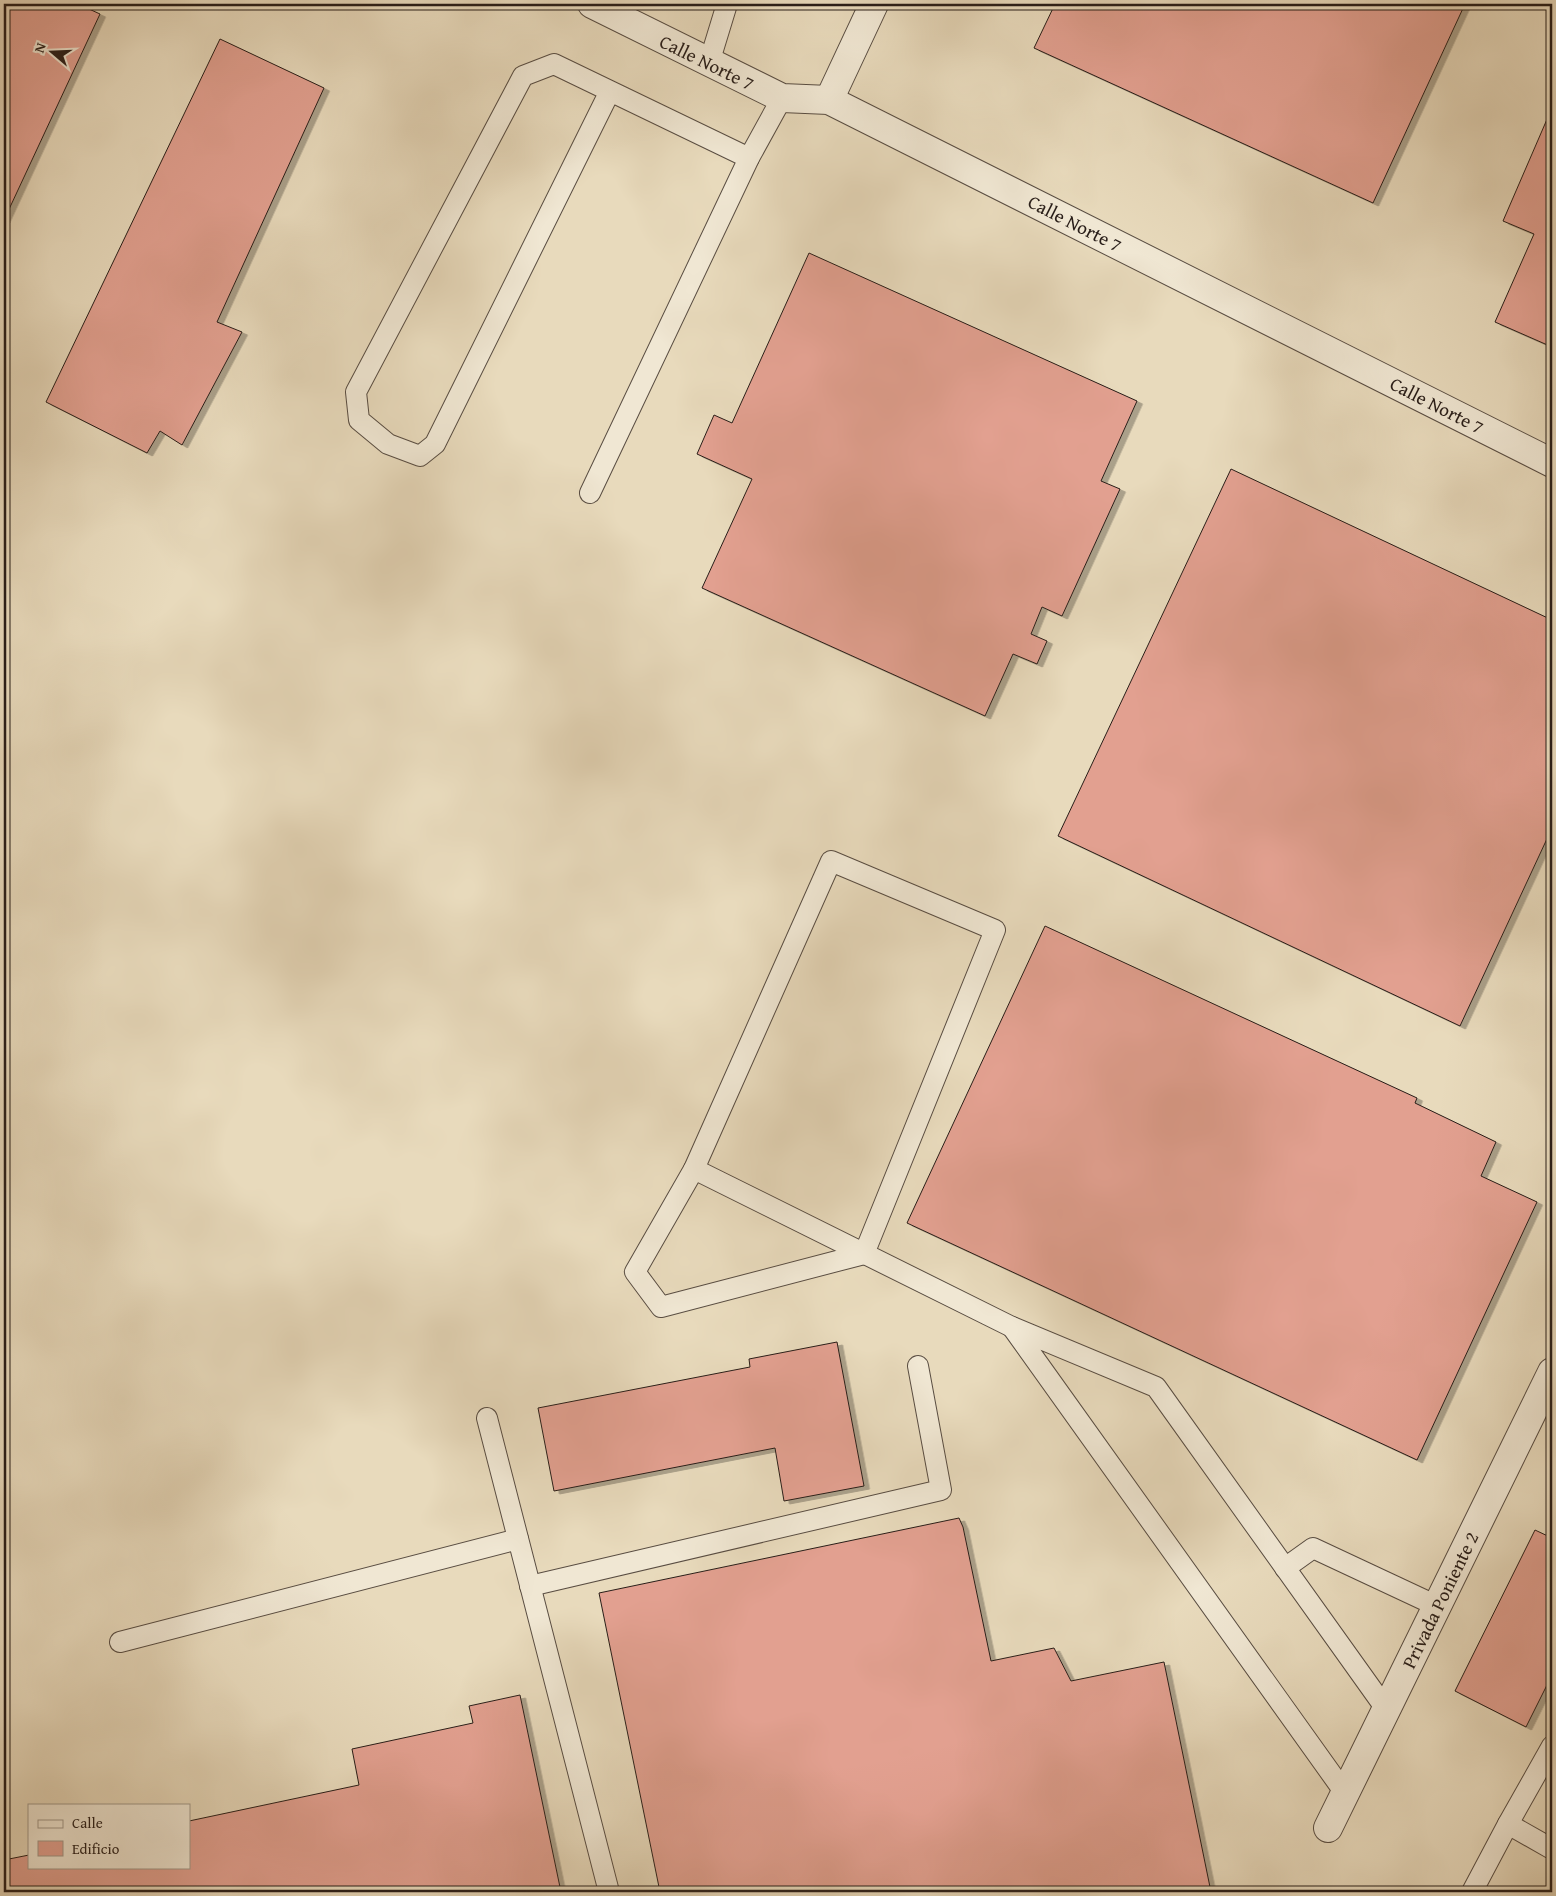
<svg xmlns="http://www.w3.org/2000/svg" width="1556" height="1896" font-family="'Gentium Book Plus',serif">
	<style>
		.building { fill: #e2a090; stroke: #291e19; filter: url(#shadow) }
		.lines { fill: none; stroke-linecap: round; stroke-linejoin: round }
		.service-casing { stroke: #594d42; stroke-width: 22 }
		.minor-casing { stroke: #594d42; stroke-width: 30 }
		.service { stroke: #f0e7d3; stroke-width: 20 }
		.minor { stroke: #f0e7d3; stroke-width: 28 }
		.labels { text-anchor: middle; stroke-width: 4; stroke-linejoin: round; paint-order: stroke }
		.street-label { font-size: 19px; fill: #291e19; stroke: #f0e7d3 }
	</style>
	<defs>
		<filter id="shadow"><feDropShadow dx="5.5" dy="3" stdDeviation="0" flood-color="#0004"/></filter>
	</defs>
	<rect width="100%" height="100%" fill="#e8dabc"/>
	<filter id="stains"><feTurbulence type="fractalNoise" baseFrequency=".004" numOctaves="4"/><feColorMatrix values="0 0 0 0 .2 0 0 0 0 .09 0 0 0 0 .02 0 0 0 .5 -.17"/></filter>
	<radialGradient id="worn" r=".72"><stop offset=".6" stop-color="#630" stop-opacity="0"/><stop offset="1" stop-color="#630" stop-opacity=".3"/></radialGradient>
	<!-- building -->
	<g class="building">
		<polygon points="4,4 78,4 100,14 4,220"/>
		<polygon points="1055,4 1465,4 1373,203 1034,48"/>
		<polygon points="220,39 324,88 217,322 242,332 182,445 160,431 147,453 46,402"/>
		<polygon points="1551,110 1552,110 1552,347 1495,322 1534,234 1503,221"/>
		<polygon points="809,253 1137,401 1101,481 1120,489 1062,616 1042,607 1031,634 1047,641 1037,664 1013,654 985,716 702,588 752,479 697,454 714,415 732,423"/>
		<polygon points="1231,469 1552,620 1552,828 1460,1026 1058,836"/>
		<polygon points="1045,926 1417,1098 1415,1103 1496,1142 1481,1176 1537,1202 1417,1460 907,1223"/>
		<polygon points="837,1342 864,1486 784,1501 775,1448 554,1491 538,1408 750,1367 749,1359"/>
		<polygon points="959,1518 963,1527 991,1661 1054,1648 1071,1681 1164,1662 1211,1892 660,1892 599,1593"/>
		<polygon points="1535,1530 1552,1538 1552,1675 1526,1727 1455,1691"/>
		<polygon points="520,1695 561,1892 4,1892 4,1860 29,1855 29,1867 189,1867 189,1821 359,1785 352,1749 473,1723 469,1706"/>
	</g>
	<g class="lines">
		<!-- service casing -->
		<g class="service-casing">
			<g id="service">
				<polyline points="709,63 727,4"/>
				<polyline points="610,91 435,444 420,456 388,444 359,420 356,392 523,76 554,64 749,158"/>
				<polyline points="590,493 749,158 782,98"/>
				<polygon points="831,861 995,930 864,1254 661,1307 635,1272 694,1169"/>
				<polyline points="694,1169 1012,1327"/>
				<polyline points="487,1418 609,1892"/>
				<polyline points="1285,1568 1313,1548 1437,1606"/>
				<polyline points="530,1586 941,1490 918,1366"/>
				<polyline points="120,1642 518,1539"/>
				<polyline points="1552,1746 1508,1824 1552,1849"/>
				<polyline points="1345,1793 1012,1327 1156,1387 1386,1709"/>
				<polyline points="1472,1892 1508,1824"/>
			</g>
		</g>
		<!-- minor casing -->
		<g class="minor-casing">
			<g id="minor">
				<polyline points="592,4 782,98 829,100 1552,463"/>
				<polyline points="829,100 874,4"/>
				<polyline points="1328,1828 1552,1372"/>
			</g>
		</g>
		<!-- service -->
		<use href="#service" class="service"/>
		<!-- minor -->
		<use href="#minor" class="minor"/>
	</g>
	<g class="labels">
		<!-- street labels -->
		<g class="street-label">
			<text transform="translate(707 62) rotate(26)" y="7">Calle Norte 7</text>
			<text transform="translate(1075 223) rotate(27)" y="7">Calle Norte 7</text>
			<text transform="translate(1437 405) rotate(27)" y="7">Calle Norte 7</text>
			<text transform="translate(1440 1600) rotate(-64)" y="7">Privada Poniente 2</text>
		</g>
	</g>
	<!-- margin -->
	<rect width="1556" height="1896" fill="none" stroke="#e8dabc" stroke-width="20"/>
	<rect x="5" y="5" width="1546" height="1886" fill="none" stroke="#291e19" stroke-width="2.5"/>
	<rect x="10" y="10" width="1536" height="1876" fill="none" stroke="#291e19"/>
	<!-- legend -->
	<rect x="28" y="1804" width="162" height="65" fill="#f0e7d3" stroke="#a09789"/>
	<rect x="38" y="1820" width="25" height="8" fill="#f0e7d3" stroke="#a09789"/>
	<text x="72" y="1828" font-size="15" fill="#291e19">Calle</text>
	<rect x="38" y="1841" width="25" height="15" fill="#e2a090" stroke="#a09789"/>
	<text x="72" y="1854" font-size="15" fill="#291e19">Edificio</text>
	<!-- north arrow -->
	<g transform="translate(52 52) rotate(289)" stroke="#f0e7d3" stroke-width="4" paint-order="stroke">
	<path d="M0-4L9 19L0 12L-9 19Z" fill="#291e19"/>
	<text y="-8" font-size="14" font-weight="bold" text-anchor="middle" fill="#291e19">N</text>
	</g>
	<rect width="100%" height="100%" filter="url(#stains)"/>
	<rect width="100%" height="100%" fill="url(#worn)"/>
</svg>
